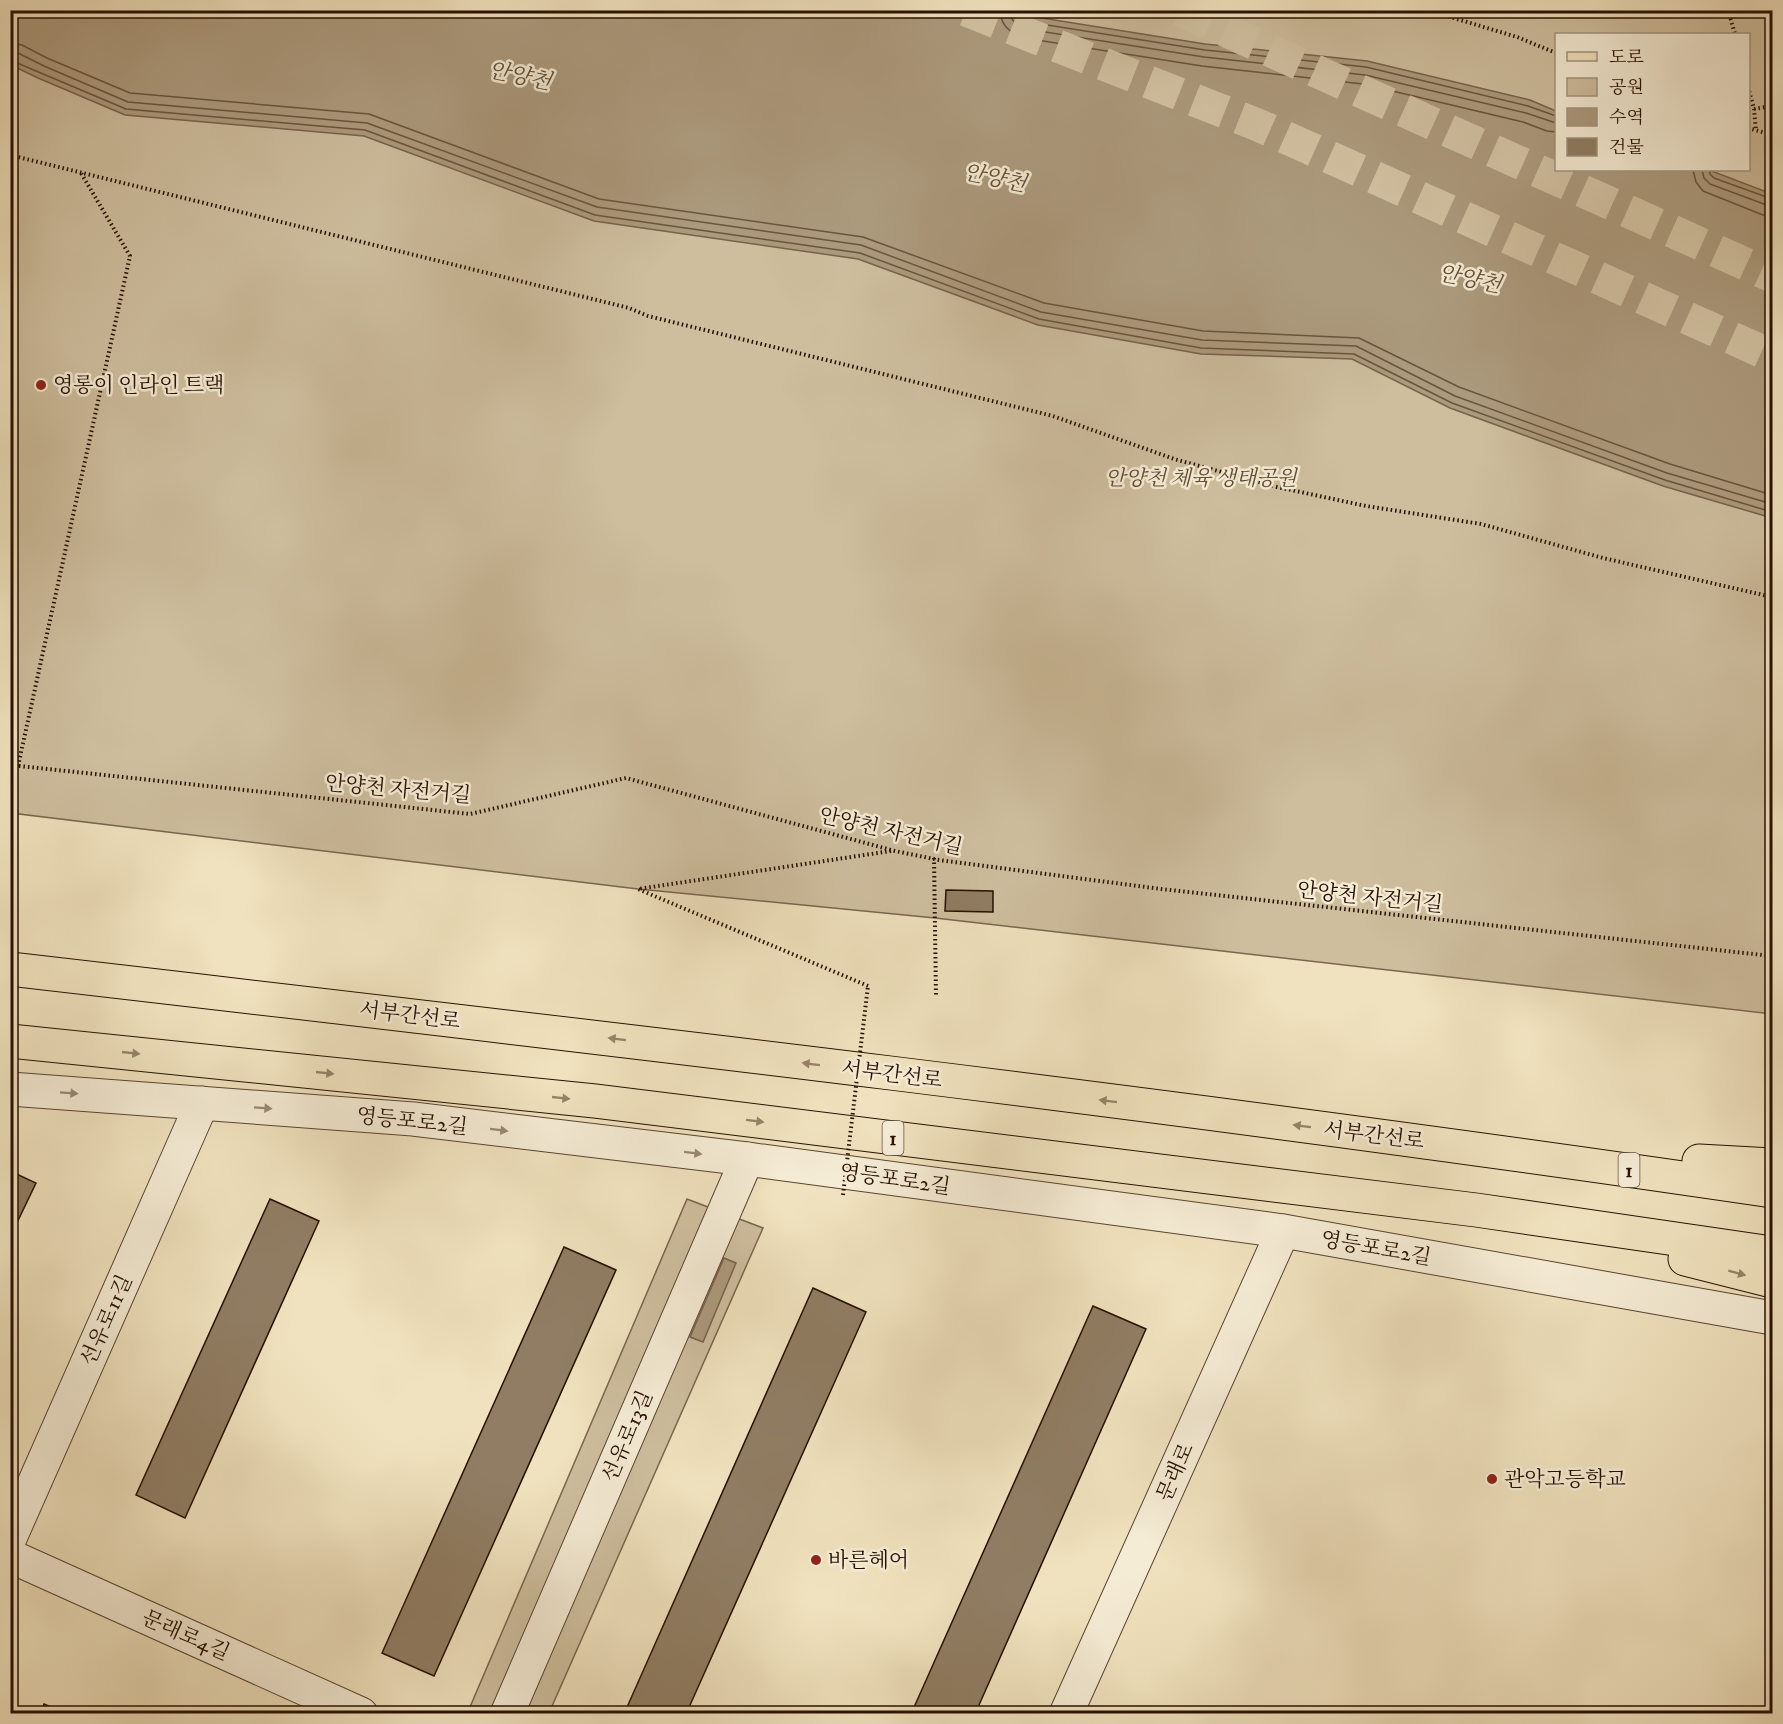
<svg xmlns="http://www.w3.org/2000/svg" width="1783" height="1724" font-family="'IM FELL DW Pica','Noto Serif KR',serif">
	<style>
		.green { fill: #cebe9e; stroke: #7a664f; stroke-width: 1.5; fill-rule: evenodd }
		.water { fill: #ac9a7d; stroke: #77624b; stroke-width: 1.5 }
		.lines { fill: none; stroke-linecap: round; stroke-linejoin: round }
		.shore { stroke: #6a543e; stroke-width: 1.5 }
		.building { fill: #907d63; stroke: #270f00; stroke-width: 1.5 }
		.highway-tunnel { stroke: #d2c2a2; stroke-width: 33; stroke-dasharray: 33 16; stroke-linecap: butt }
		.minor-casing { stroke: #594430; stroke-width: 35 }
		.major-casing { stroke: #270f00; stroke-width: 35 }
		.path { stroke: #270f00; stroke-width: 4; stroke-dasharray: 1.5 3; stroke-linecap: butt }
		.minor { stroke: #f5ecd5; stroke-width: 33 }
		.major { stroke: #f0e2be; stroke-width: 33 }
		.path-bridge { stroke: #270f00; stroke-width: 4; stroke-dasharray: 1.5 3; stroke-linecap: butt }
		.oneway { fill: #968368 }
		.oneway2 { fill: #988975 }
		.poi-dot { fill: #8f2418; stroke: #f5ecd5; stroke-width: 2 }
		.labels { text-anchor: middle; stroke-width: 5; stroke-linejoin: round; paint-order: stroke }
		.shield { fill: #f5ecd5; stroke: #655140; stroke-width: 1.5 }
		.shield-label { font-size: 20px; font-weight: bold; fill: #270f00 }
		.poi-label { font-size: 21px; fill: #270f00; stroke: #f5ecd5; text-anchor: start }
		.park-label { font-size: 21px; font-style: italic; fill: #614c37; stroke: #f5ecd5 }
		.street-label { font-size: 21px; fill: #270f00; stroke: #f5ecd5 }
		.water-label { font-size: 22px; font-style: italic; fill: #634e38; stroke: #f5ecd5 }
	</style>
	<rect width="100%" height="100%" fill="#f0e2be"/>
	<filter id="stains"><feTurbulence type="fractalNoise" baseFrequency=".00333" numOctaves="4"/><feColorMatrix values="0 0 0 0 .2 0 0 0 0 .09 0 0 0 0 .02 0 0 0 .5 -.17"/></filter>
	<radialGradient id="worn" r=".72"><stop offset=".6" stop-color="#630" stop-opacity="0"/><stop offset="1" stop-color="#630" stop-opacity=".3"/></radialGradient>
	<!-- green -->
	<g class="green">
		<path d="M11,11H1772V1014L935,918L638,889L11,813ZM1556,34H1748V170H1556Z"/>
		<polygon points="687,1199 763,1228 549,1713 467,1714"/>
	</g>
	<!-- water -->
	<g class="water">
		<polygon points="10,11 1013,11 1042,18 1205,44 1367,61 1530,100 1556,111 1556,170 1709,170 1772,194 1772,518 1663,486 1450,408 1352,359 1201,354 1038,325 858,259 594,221 364,136 125,115 38,78 11,65"/>
		<polygon points="724,1258 736,1263 703,1342 690,1337"/>
	</g>
	<g class="lines">
		<!-- shore -->
		<g class="shore">
			<path d="M1000,10C1001,33 1019,36 1037,40L1202,66L1363,84L1523,122L1547,131L1556,132"/>
			<path d="M1009,10C1011,27 1025,28 1039,31L1204,57L1365,75L1526,113L1556,123"/>
			<polyline points="1017,10 1021,19 1041,24 1205,50 1366,67 1528,106 1556,116"/>
			<polyline points="10,43 22,45 47,58 130,93 369,114 599,199 863,237 1044,303 1203,331 1359,338 1459,387 1670,464 1772,495"/>
			<polyline points="10,52 18,53 44,66 128,102 367,123 597,207 861,245 1041,312 1202,340 1356,346 1455,396 1667,473 1772,504"/>
			<polyline points="10,60 126,109 365,130 595,215 860,253 1039,319 1201,348 1354,354 1452,403 1665,480 1772,512"/>
			<polyline points="1693,170 1696,182 1703,191 1763,215 1772,216"/>
			<polyline points="1702,170 1704,178 1710,184 1772,207"/>
			<polyline points="1710,170 1710,174 1714,178 1772,199"/>
		</g>
	</g>
	<!-- building -->
	<g class="building">
		<polygon points="946,890 993,891 993,912 945,911"/>
		<polygon points="10,1171 36,1183 12,1233 10,1232"/>
		<polygon points="270,1199 319,1221 185,1518 136,1495"/>
		<polygon points="564,1247 616,1270 434,1676 382,1653"/>
		<polygon points="813,1288 866,1312 686,1714 624,1714"/>
		<polygon points="1093,1306 1146,1329 975,1714 911,1714"/>
		<polygon points="44,1704 66,1714 40,1714"/>
	</g>
	<g class="lines">
		<!-- highway-tunnel -->
		<g class="highway-tunnel">
			<polyline points="966,10 1258,125 1772,356"/>
			<polyline points="1180,10 1772,276"/>
		</g>
		<!-- minor casing -->
		<g class="minor-casing">
			<g id="minor">
				<polyline points="10,1089 413,1119 747,1159 1283,1231 1772,1318"/>
				<polyline points="10,1538 202,1103"/>
				<polyline points="10,1556 361,1714"/>
				<polyline points="507,1714 747,1159"/>
				<polyline points="1066,1714 1283,1231"/>
			</g>
		</g>
		<!-- major casing -->
		<g class="major-casing">
			<g id="major">
				<path d="M10,969C599,1037 1187,1105 1772,1191"/>
				<polyline points="10,1041 595,1101 1476,1210 1772,1253"/>
				<polyline points="1699,1161 1772,1165"/>
				<polyline points="1685,1259 1772,1281"/>
			</g>
		</g>
		<!-- path -->
		<g class="path">
			<polyline points="1427,10 1517,37 1556,53"/>
			<polyline points="1728,10 1735,34"/>
			<polyline points="1748,87 1754,109 1756,131"/>
			<polyline points="1754,109 1772,106"/>
			<polyline points="1748,128 1772,135"/>
			<polyline points="10,155 629,308 648,316 1053,416 1174,459 1277,487 1366,506 1481,524 1603,558 1772,597"/>
			<polyline points="10,765 470,814 626,778 895,851 939,860 1161,889 1772,956"/>
			<polyline points="18,766 130,256 81,173"/>
			<polyline points="934,858 936,997"/>
			<polyline points="868,986 638,889 891,851"/>
		</g>
		<!-- minor -->
		<use href="#minor" class="minor"/>
		<!-- major -->
		<use href="#major" class="major"/>
		<!-- path-bridge -->
		<polyline class="path-bridge" points="843,1195 868,986"/>
	</g>
	<!-- one-way arrows -->
	<defs><path id="oneway-solid" d="M-6-.8H1V-3.2L6.5 0L1 3.2V.8H-6Z" transform="scale(1.5)"/></defs>
	<g class="oneway">
		<use href="#oneway-solid" transform="translate(617 1039) rotate(-173)"/>
		<use href="#oneway-solid" transform="translate(131 1053) rotate(6)"/>
		<use href="#oneway-solid" transform="translate(811 1064) rotate(-173)"/>
		<use href="#oneway-solid" transform="translate(325 1073) rotate(6)"/>
		<use href="#oneway-solid" transform="translate(561 1098) rotate(6)"/>
		<use href="#oneway-solid" transform="translate(1108 1101) rotate(-173)"/>
		<use href="#oneway-solid" transform="translate(755 1121) rotate(7)"/>
		<use href="#oneway-solid" transform="translate(1302 1126) rotate(-173)"/>
		<use href="#oneway-solid" transform="translate(1737 1273) rotate(15)"/>
	</g>
	<g class="oneway2">
		<use href="#oneway-solid" transform="translate(69 1093) rotate(4)"/>
		<use href="#oneway-solid" transform="translate(263 1108) rotate(4)"/>
		<use href="#oneway-solid" transform="translate(499 1130) rotate(7)"/>
		<use href="#oneway-solid" transform="translate(693 1153) rotate(7)"/>
	</g>
	<!-- markers -->
	<g class="poi-dot">
		<circle cx="41" cy="385" r="6"/>
		<circle cx="1492" cy="1479" r="6"/>
		<circle cx="816" cy="1560" r="6"/>
	</g>
	<g class="labels">
		<!-- shield labels -->
		<g class="shield">
			<rect x="882.5" y="1121" width="21" height="34" rx="4.5"/>
			<rect x="1618.5" y="1153" width="21" height="34" rx="4.5"/>
		</g>
		<g class="shield-label">
			<text x="893" y="1145">1</text>
			<text x="1629" y="1177">1</text>
		</g>
		<!-- poi labels -->
		<g class="poi-label">
			<text x="53" y="392">영롱이 인라인 트랙</text>
			<text x="1504" y="1486">관악고등학교</text>
			<text x="828" y="1567">바른헤어</text>
		</g>
		<!-- park labels -->
		<g class="park-label">
			<text x="1201" y="485">안양천 체육 생태공원</text>
		</g>
		<!-- street labels -->
		<g class="street-label">
			<text transform="translate(398 789) rotate(5)" y="7">안양천 자전거길</text>
			<text transform="translate(891 831) rotate(13)" y="7">안양천 자전거길</text>
			<text transform="translate(1370 897) rotate(6)" y="7">안양천 자전거길</text>
			<text transform="translate(410 1015) rotate(7)" y="7">서부간선로</text>
			<text transform="translate(892 1074) rotate(7)" y="7">서부간선로</text>
			<text transform="translate(412 1121) rotate(6)" y="7">영등포로2길</text>
			<text transform="translate(1374 1135) rotate(7)" y="7">서부간선로</text>
			<text transform="translate(895 1179) rotate(8)" y="7">영등포로2길</text>
			<text transform="translate(1376 1248) rotate(10)" y="7">영등포로2길</text>
			<text transform="translate(106 1320) rotate(-66)" y="7">선유로11길</text>
			<text transform="translate(627 1436) rotate(-67)" y="7">선유로13길</text>
			<text transform="translate(1175 1472) rotate(-66)" y="7">문래로</text>
			<text transform="translate(186 1635) rotate(24)" y="7">문래로4길</text>
		</g>
		<!-- water labels -->
		<g class="water-label">
			<text transform="translate(520 75) rotate(12)" y="8">안양천</text>
			<text transform="translate(995 177) rotate(12)" y="8">안양천</text>
			<text transform="translate(1470 278) rotate(12)" y="8">안양천</text>
		</g>
	</g>
	<!-- margin -->
	<rect width="1783" height="1724" fill="none" stroke="#f0e2be" stroke-width="36"/>
	<rect x="12" y="12" width="1759" height="1700" fill="none" stroke="#270f00" stroke-width="3"/>
	<rect x="18" y="18" width="1747" height="1688" fill="none" stroke="#270f00" stroke-width="1.5"/>
	<!-- legend -->
	<rect x="1555" y="33" width="195" height="138" fill="#f5ecd5" stroke="#a39480" stroke-width="1.5"/>
	<rect x="1567" y="52" width="30" height="9" fill="#f0e2be" stroke="#a39480" stroke-width="1.5"/>
	<text x="1609" y="63" font-size="18" fill="#270f00">도로</text>
	<rect x="1567" y="78" width="30" height="18" fill="#cebe9e" stroke="#a39480" stroke-width="1.5"/>
	<text x="1609" y="93" font-size="18" fill="#270f00">공원</text>
	<rect x="1567" y="108" width="30" height="18" fill="#ac9a7d" stroke="#a39480" stroke-width="1.5"/>
	<text x="1609" y="123" font-size="18" fill="#270f00">수역</text>
	<rect x="1567" y="138" width="30" height="18" fill="#907d63" stroke="#a39480" stroke-width="1.5"/>
	<text x="1609" y="153" font-size="18" fill="#270f00">건물</text>
	<rect width="100%" height="100%" filter="url(#stains)"/>
	<rect width="100%" height="100%" fill="url(#worn)"/>
</svg>
